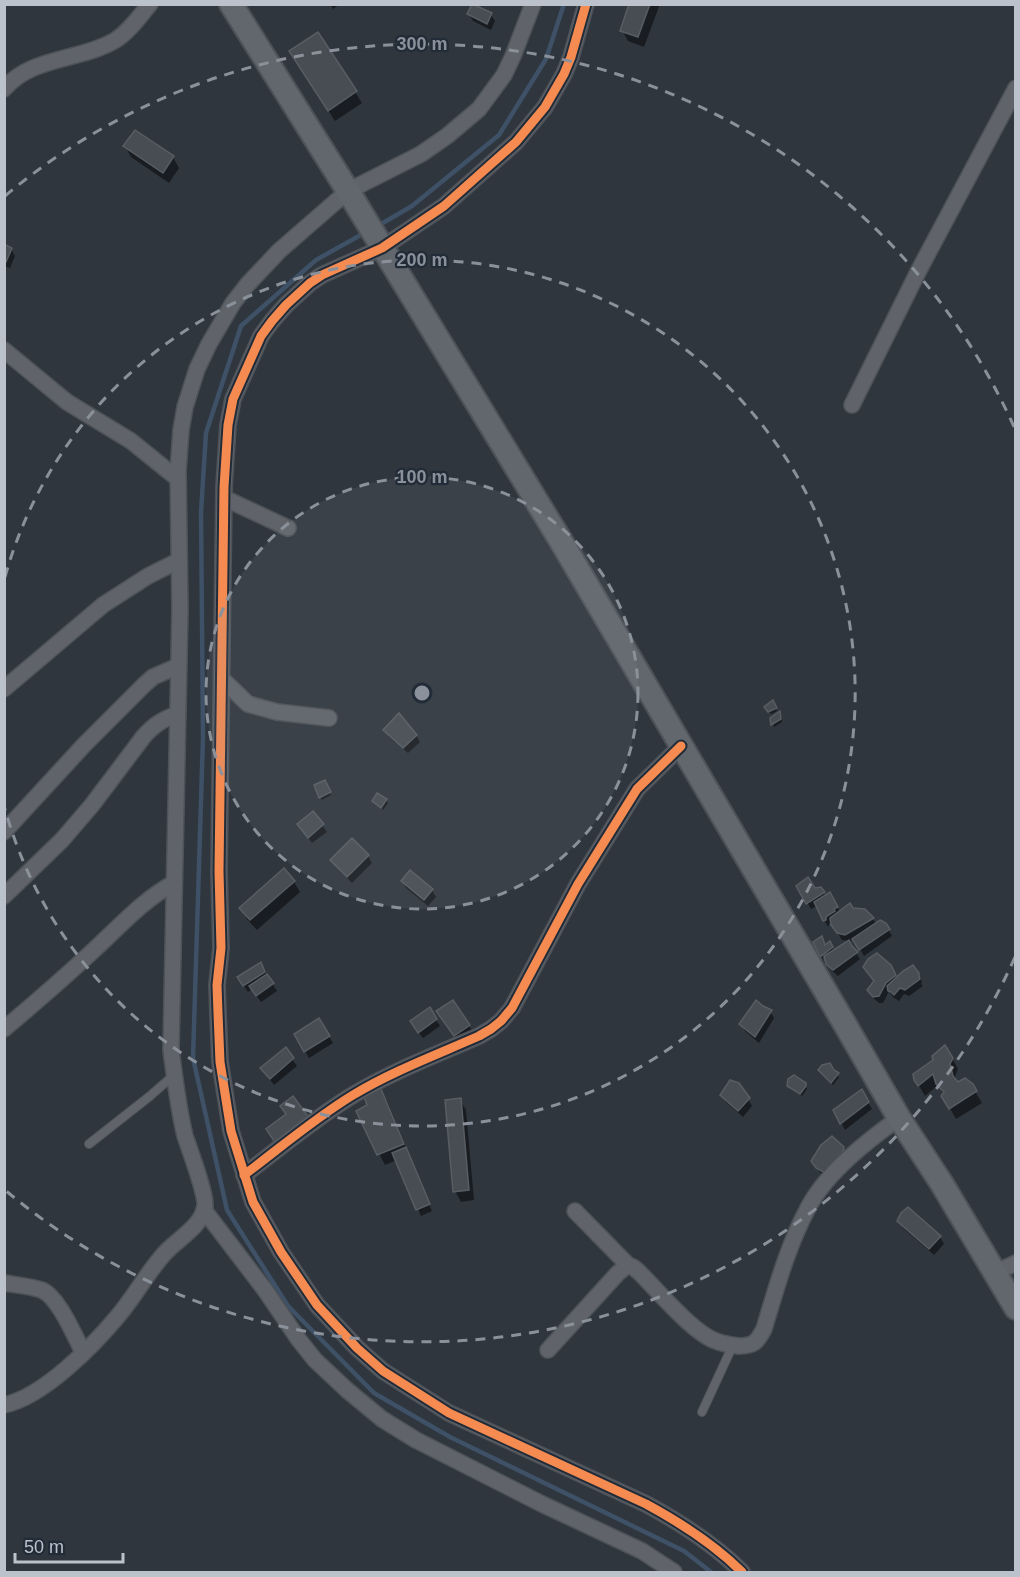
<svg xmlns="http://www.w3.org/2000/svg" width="1020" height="1577" font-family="Helvetica,sans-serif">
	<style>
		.shadow { fill: #0007 }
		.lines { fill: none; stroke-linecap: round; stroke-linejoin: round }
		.stream { stroke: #3e5167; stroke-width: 4.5 }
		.building { fill: #474d53; stroke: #585d64; stroke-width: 1.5 }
		.service-casing { stroke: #4d5258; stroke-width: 10 }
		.minor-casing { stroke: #4d5258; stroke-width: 18 }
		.primary-casing { stroke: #4d5259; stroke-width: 26 }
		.service { stroke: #60646a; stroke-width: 8 }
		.minor { stroke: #60646a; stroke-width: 15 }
		.primary { stroke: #61676c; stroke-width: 22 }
		.cycleway-casing { stroke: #222c38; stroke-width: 13 }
		.cycleway { stroke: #f68b52; stroke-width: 9 }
		.ring { fill: none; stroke: #8a919a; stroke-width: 3; stroke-dasharray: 10 8 }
		.centre { fill: #8a919a; stroke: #222c38; stroke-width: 3 }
		.ring-label { font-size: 18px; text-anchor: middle; font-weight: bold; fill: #8a919a; stroke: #222c38; stroke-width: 4.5; stroke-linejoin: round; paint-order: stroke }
	</style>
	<rect width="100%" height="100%" fill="#2f363d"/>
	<!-- shadow -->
	<g class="shadow">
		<polygon points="330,4 340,4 333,9"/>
		<polygon points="631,4 660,4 644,47 628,41 622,30"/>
		<polygon points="473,5 491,15 495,21 491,30 473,21 469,14"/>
		<polygon points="318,34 362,103 335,121 297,62"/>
		<polygon points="125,146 173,157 179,168 169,183 131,157"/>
		<polygon points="4,246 11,249 15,256 10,268 4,266"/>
		<polygon points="772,702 777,711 771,714 766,707"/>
		<polygon points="781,716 782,722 774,727 772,719"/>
		<polygon points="385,730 416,735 420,742 408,753 389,737"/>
		<polygon points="325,782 331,795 322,800 316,786"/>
		<polygon points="386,800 388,803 383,810 373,801"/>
		<polygon points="313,813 327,832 312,843 303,831"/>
		<polygon points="352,840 368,856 372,863 352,883 336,867 332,860"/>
		<polygon points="284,870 294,882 300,892 257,930 247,919 241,908"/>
		<polygon points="402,881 432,890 436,897 428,906 406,888"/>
		<polygon points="798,886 814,889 820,889 826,896 830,894 840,912 852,910 864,911 873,919 876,924 885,924 892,936 864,956 854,939 849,942 860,959 838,976 832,971 826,956 822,958 815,942 825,946 830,943 834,952 849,941 842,940 831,922 829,924 828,927 817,906 811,909"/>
		<polygon points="261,964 267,976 277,991 261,1002 252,989 248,992 239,978"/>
		<polygon points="892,970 898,982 918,974 922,981 921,984 923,986 909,996 904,994 899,1001 893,997 889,991 883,1003 879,1003 872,997 869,990"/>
		<polygon points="770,1011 774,1018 759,1043 745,1031 741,1024"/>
		<polygon points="442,1019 469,1026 473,1032 459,1042"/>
		<polygon points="319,1020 333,1043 309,1058 296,1035"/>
		<polygon points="436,1020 440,1026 423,1038 415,1028"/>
		<polygon points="285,1050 297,1066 274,1085 262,1069"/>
		<polygon points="952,1058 958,1069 955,1076 957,1085 971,1085 982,1103 956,1119 943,1096 944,1095 938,1085 925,1096 915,1079"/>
		<polygon points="819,1070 833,1071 839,1077 833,1085"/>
		<polygon points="805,1084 807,1089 802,1096 790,1089 789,1085"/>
		<polygon points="381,1090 387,1101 432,1211 421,1216 397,1160 385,1165 358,1112 369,1105"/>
		<polygon points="861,1091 872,1109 845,1130 835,1110"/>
		<polygon points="722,1095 748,1099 752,1106 743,1117 726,1102"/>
		<polygon points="460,1100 466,1110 474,1200 461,1202 455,1191"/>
		<polygon points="843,1148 847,1156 829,1179 822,1175 817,1168"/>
		<polygon points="908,1209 940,1237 944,1244 934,1255 903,1228 899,1221"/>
	</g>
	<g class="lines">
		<!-- stream -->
		<g class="stream">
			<polyline points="376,227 412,206 499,135 546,59 564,4"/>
			<polyline points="366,232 316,260 241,326 206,433 201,512 203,737 193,1058 227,1210 288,1306 374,1393 450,1437 684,1551 711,1572"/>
		</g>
	</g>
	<!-- building -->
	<g class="building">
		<polygon points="472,4 492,13 487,24 467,14"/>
		<polygon points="629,4 650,4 638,37 620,31"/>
		<polygon points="318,32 357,91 328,111 289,51"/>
		<polygon points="135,130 174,156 163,173 123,146"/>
		<polygon points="4,244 12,248 6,262 4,262"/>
		<polygon points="773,700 777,708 768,712 764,707"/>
		<polygon points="780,711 781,719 771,725 770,718"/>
		<polygon points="399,713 417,735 403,748 383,730"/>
		<polygon points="325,780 331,792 319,798 314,785"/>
		<polygon points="377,793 387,799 381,808 372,801"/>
		<polygon points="313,811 324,824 308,838 297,824"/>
		<polygon points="352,838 369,855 347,877 330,860"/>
		<polygon points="284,868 295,881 250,920 239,908"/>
		<polygon points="410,870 433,889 424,900 401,881"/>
		<polygon points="808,877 815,888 821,887 825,892 806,904 796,886"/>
		<polygon points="830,892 838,907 834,909 835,911 826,917 826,920 823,921 814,902"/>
		<polygon points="850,903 853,908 865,909 874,918 845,935 837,933 831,925 830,918"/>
		<polygon points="880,920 886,923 890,929 859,950 852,939"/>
		<polygon points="822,936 825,945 830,941 833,947 820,957 813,942"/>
		<polygon points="849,940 852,946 858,952 833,970 826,964 824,956"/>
		<polygon points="877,953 891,965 896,975 886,983 879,996 873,997 867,990 874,981 863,967 868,959"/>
		<polygon points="261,962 265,972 243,986 237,977"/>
		<polygon points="913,965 919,973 919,976 920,979 905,990 900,988 894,995 891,992 888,991 887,986 903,971"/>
		<polygon points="267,974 274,983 256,996 249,986"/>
		<polygon points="453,1000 470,1025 454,1036 436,1011"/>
		<polygon points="756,1000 763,1006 772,1010 755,1037 739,1024"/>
		<polygon points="430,1007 437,1019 418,1033 410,1021"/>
		<polygon points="319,1018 330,1036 304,1052 294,1034"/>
		<polygon points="945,1045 953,1058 950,1064 953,1076 958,1082 965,1078 973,1084 977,1091 949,1109 941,1096 944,1092 936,1084 933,1074 918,1086 914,1080 913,1074 933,1060 932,1056"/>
		<polygon points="286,1047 294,1058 270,1079 260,1068"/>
		<polygon points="830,1063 834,1070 839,1073 831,1083 818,1070 822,1065"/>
		<polygon points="794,1075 806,1083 806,1086 800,1094 787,1086 788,1079"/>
		<polygon points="730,1080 739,1083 750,1098 738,1111 720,1095"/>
		<polygon points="381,1089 404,1144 377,1155 356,1111 367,1105 363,1094"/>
		<polygon points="862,1089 869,1102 840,1124 833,1110"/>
		<polygon points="293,1096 310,1119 276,1144 266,1129 286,1114 280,1106"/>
		<polygon points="461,1098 469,1190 453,1192 445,1100"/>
		<polygon points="832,1136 844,1147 843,1152 825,1173 816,1168 811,1161 821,1145"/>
		<polygon points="406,1147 430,1204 416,1210 392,1153"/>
		<polygon points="908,1207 941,1236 929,1249 897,1221 901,1213"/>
	</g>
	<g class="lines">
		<!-- service casing -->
		<g class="service-casing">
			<g id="service">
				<polyline points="89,1144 150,1096 174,1075"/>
				<polyline points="702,1412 733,1345"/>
			</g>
		</g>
		<!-- minor casing -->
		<g class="minor-casing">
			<g id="minor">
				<path d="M586,4L571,57L564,74L545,107L516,142L444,206L382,248L322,275L310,283L286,305L272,321L261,336L233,399L228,425L224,487L219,871L221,948L217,985L218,1013L220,1062L231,1131L253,1202L281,1252L317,1305L357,1348L383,1371L449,1413L646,1504C681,1523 714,1544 742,1572"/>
				<path d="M4,89C32,56 79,61 114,41C128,33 139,17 150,4"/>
				<polyline points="4,350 67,402 131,441 178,479"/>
				<polyline points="852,405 919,270 1016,88"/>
				<polyline points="224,498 288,528"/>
				<polyline points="223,680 248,704 277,712 329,718"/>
				<polyline points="4,689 103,605 148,576 178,561"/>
				<polyline points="4,832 84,745 144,685 153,677 178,666"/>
				<path d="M4,896L62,840L92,805L144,736C155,724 162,720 177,714"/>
				<path d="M4,1029C35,1003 66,976 95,949C121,925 143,900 174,883"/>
				<path d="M244,1175C280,1148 315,1118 353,1095C393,1071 436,1055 479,1036L491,1029L501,1021L512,1008L578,884L637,789L681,746"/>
				<polyline points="204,1210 265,1290 299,1340 315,1360 347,1390 382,1419 416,1440 542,1504 642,1551 674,1572"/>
				<polyline points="575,1211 628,1265"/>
				<polyline points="994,1273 1016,1263"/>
				<path d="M4,1283C17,1285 30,1286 42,1290C59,1298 74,1335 83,1352"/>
				<path d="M548,1350L618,1273L628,1265L633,1267L639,1272C657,1290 693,1333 716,1341C723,1344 731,1345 739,1346C754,1346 757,1342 764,1329C776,1289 788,1245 808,1208C826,1173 867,1141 899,1118"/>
				<path d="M4,1405C43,1397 93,1346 118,1316C135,1296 147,1273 164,1254C177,1239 202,1227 205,1206C206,1193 190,1151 185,1136C178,1107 175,1079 171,1050L180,609L178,471L181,430L185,407L197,369L209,344L233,303L247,285L279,251L348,191L421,154L447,136L479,109L504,75L513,56L533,4"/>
			</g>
		</g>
		<!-- primary casing -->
		<g class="primary-casing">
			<polyline id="primary" points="231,4 348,191 561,541 843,1021 899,1118 942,1184 1016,1308"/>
		</g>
		<!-- service -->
		<use href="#service" class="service"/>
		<!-- minor -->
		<use href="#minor" class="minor"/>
		<!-- primary -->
		<use href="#primary" class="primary"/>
		<!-- cycleway casing -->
		<g class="cycleway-casing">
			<g id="cycleway">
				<path d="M586,4L571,57L564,74L545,107L516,142L444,206L382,248L322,275L310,283L286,305L272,321L261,336L233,399L228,425L224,487L219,871L221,948L217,985L218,1013L220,1062L231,1131L253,1202L281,1252L317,1305L357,1348L383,1371L449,1413L646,1504C681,1523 714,1544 742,1572"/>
				<path d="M244,1175C280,1148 315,1118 353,1095C393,1071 436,1055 479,1036L491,1029L501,1021L512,1008L578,884L637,789L681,746"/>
			</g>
		</g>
		<!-- cycleway -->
		<use href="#cycleway" class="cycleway"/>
	</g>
	<!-- distance rings -->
	<circle cx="422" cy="693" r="216" fill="#8a919a" fill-opacity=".12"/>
	<g class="ring">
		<circle cx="422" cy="693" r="216"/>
		<path d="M5 577A433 433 0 1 1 5 809"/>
		<path d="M1015 957A649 649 0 0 1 5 1190M5 196A649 649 0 0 1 1015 429"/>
	</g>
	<circle cx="422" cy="693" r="9" class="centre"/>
	<g class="ring-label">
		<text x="422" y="50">300 m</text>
		<text x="422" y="266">200 m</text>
		<text x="422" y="483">100 m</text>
	</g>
	<!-- border -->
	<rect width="1020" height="1577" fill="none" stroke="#bbc2cc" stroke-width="12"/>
	<!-- scale -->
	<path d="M15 1553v9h108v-9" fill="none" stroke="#bbc2cc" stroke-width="3"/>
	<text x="24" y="1553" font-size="18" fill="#bbc2cc" stroke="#222c38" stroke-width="4.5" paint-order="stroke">50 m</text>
</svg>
